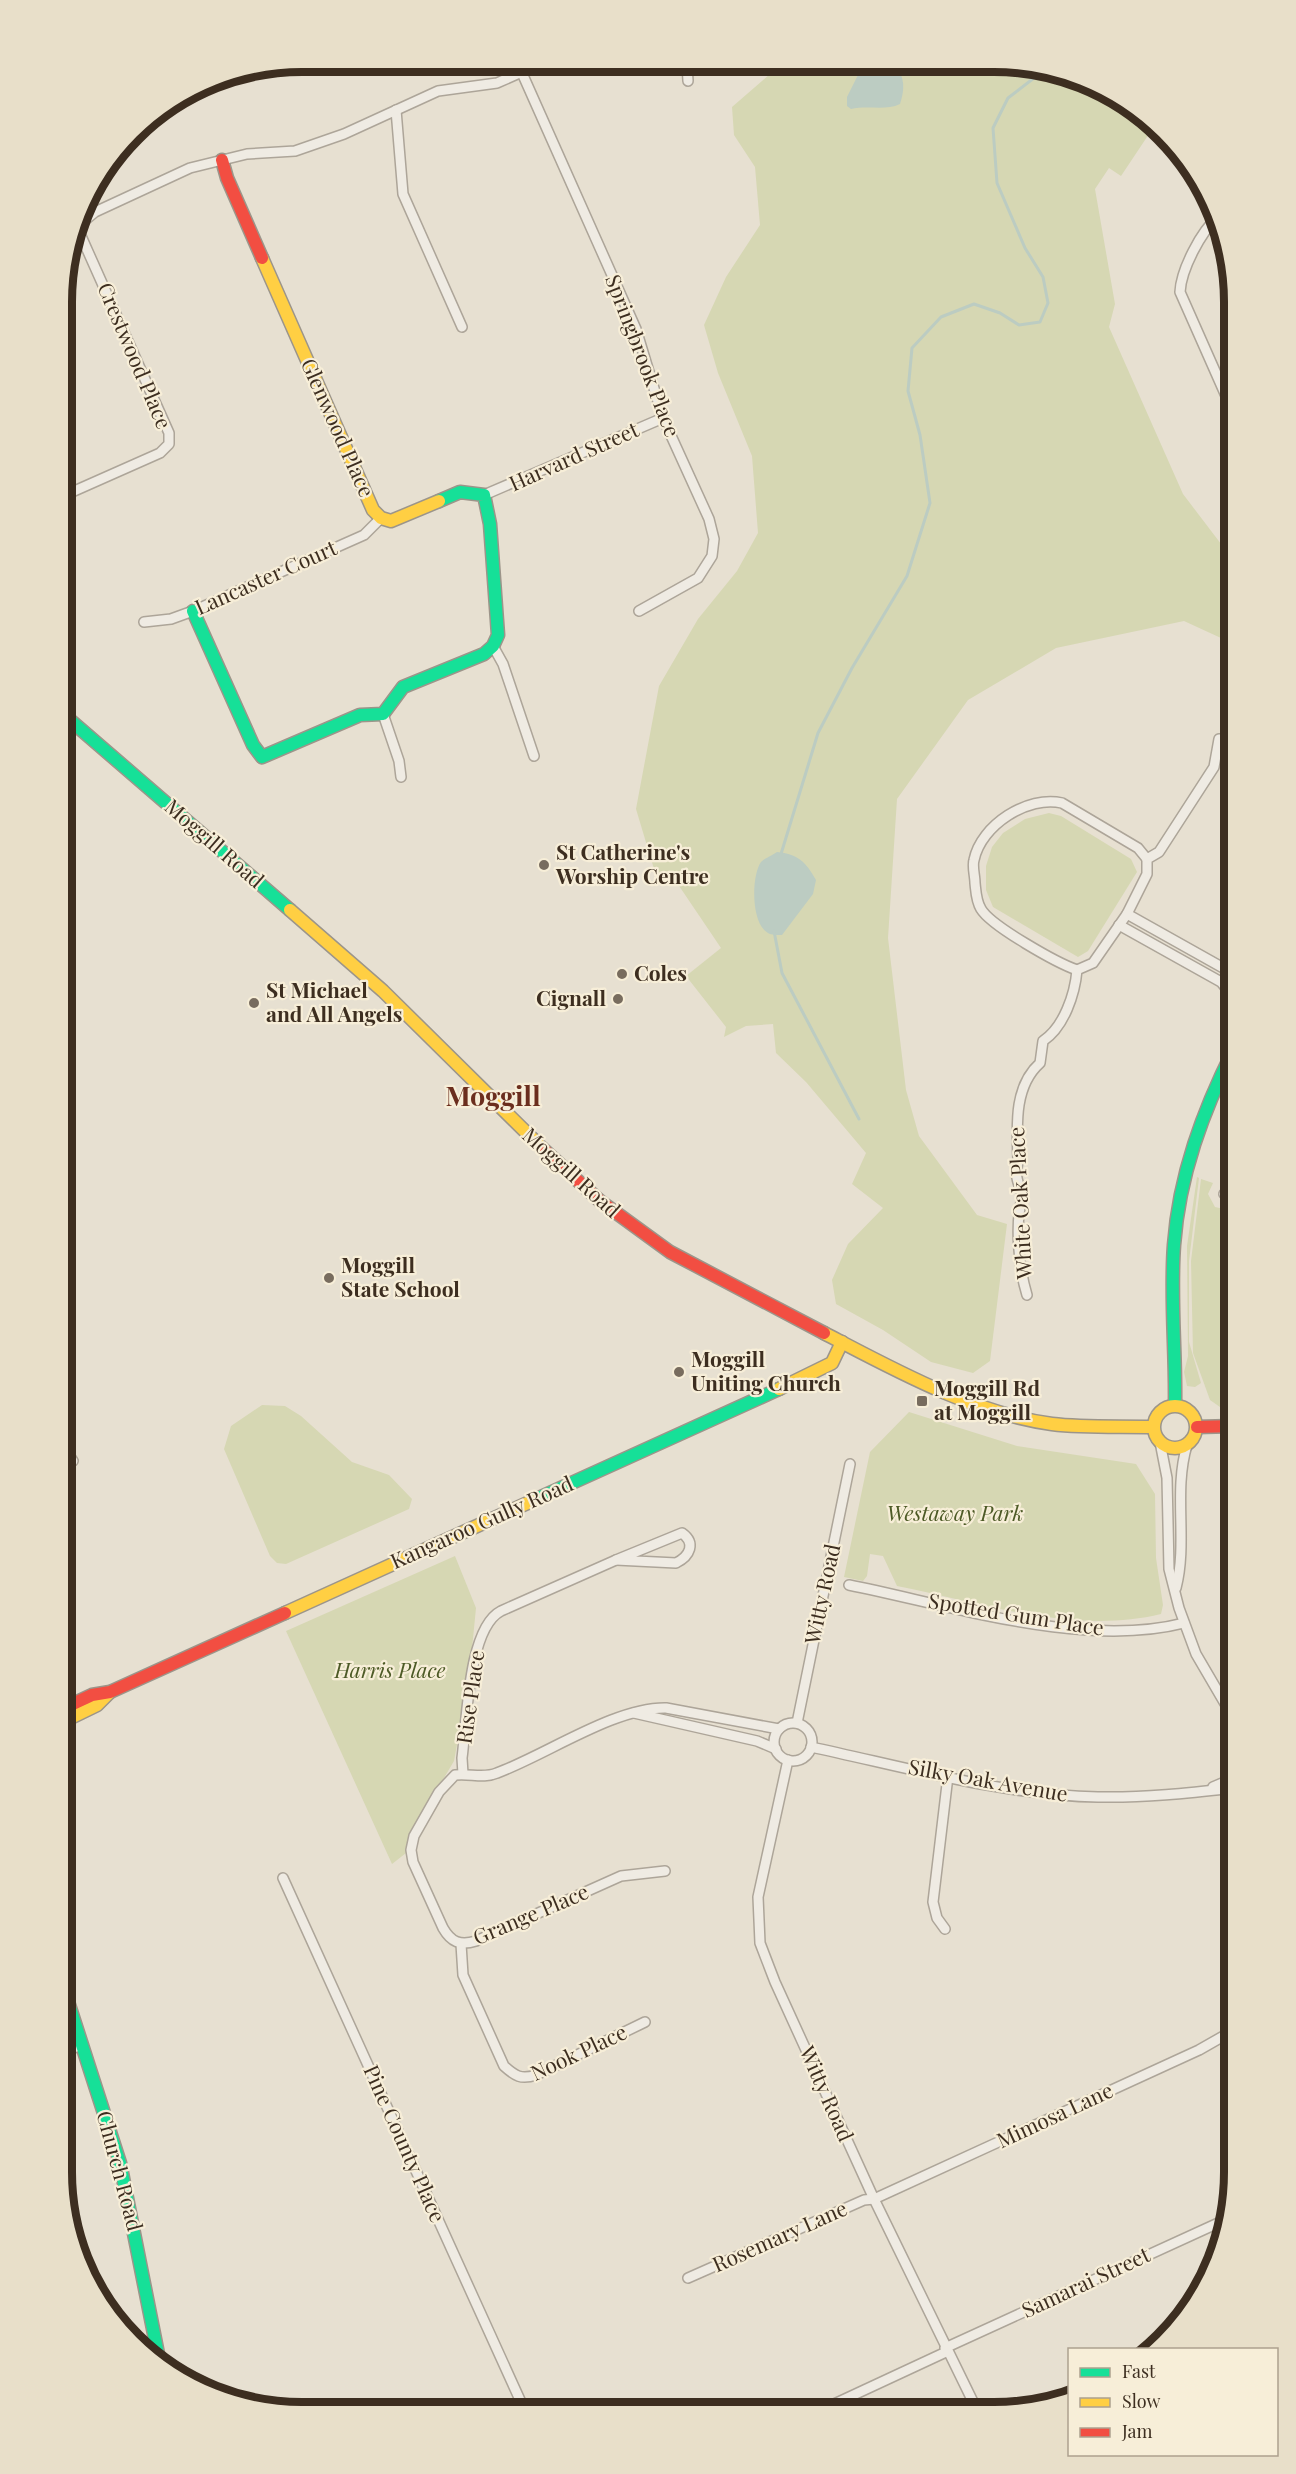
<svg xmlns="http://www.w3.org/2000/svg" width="1296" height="2474" font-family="'Playfair Display',serif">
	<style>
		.green { fill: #d6d7b3 }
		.water { fill: #bcccc2 }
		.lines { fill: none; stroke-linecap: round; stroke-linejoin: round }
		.stream { stroke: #bcccc2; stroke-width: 3 }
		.street-casing { stroke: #ada599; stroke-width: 12 }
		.fast-casing { stroke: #9c958a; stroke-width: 15 }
		.slow-casing { stroke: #9c958a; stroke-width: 15 }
		.jam-casing { stroke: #9c958a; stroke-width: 15 }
		.street { stroke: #efebe3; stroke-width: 9 }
		.fast { stroke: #16e098; stroke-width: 12 }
		.slow { stroke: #ffcf43; stroke-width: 12 }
		.jam { stroke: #f24e42; stroke-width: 12 }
		.poi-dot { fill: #786c5e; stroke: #f7eed8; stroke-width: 2 }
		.labels { text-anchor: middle; stroke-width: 4.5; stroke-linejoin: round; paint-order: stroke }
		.street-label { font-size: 21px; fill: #3d2e20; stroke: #f7eed8 }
		.poi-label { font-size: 21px; font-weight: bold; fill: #3d2e20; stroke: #f7eed8; text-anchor: start }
		.park-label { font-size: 21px; font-style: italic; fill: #4d5a26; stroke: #f7eed8 }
		.district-label { font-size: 27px; font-weight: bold; fill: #6b2e1e; stroke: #f7eed8 }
		.rim { fill: none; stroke: #3d2e20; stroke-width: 8 }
	</style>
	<rect width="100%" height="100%" fill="#e7e0d1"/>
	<!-- green -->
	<g class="green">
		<polygon points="776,64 1040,66 1100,87 1153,122 1159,129 1149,134 1121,176 1109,168 1095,189 1115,304 1109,327 1183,494 1234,561 1234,644 1184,621 1056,648 968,700 897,799 888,938 906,1090 919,1136 977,1215 1007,1224 990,1361 973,1373 931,1362 883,1330 836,1304 832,1280 848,1244 883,1208 852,1184 866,1153 806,1082 776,1053 773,1024 746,1026 724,1037 726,1027 686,976 721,948 671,874 657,879 636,809 659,686 698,619 737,571 758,533 752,456 718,373 704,325 726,277 760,225 755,167 734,135 732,107 770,74"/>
		<polygon points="1049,813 1061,816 1131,859 1137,872 1088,951 1078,957 993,907 986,890 986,866 992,847 1003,833 1025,819"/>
		<polygon points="1197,1177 1199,1178 1189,1261 1189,1342 1201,1383 1195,1387 1187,1386 1184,1372 1188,1356 1187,1246"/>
		<polygon points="1201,1179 1213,1183 1208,1194 1215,1207 1224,1209 1234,1205 1234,1408 1220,1407 1210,1400 1193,1353 1191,1261"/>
		<polygon points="262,1405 285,1406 301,1416 352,1462 389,1475 412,1499 409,1509 286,1564 277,1563 270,1556 224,1449 231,1426"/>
		<path d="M909,1412L1017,1446L1136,1464L1155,1494L1156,1558L1163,1605L1161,1614C1075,1635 982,1603 897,1586L883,1556L870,1554L867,1576L863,1581L844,1577L870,1452Z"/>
		<polygon points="455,1556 476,1608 469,1679 454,1761 408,1839 406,1853 392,1864 286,1631"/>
	</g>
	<!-- water -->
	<g class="water">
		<path d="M863,65H895C905,77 905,89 900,104C886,111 867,105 851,109L847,106V97Z"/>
		<path d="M777,852C798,854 806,862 816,880L813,894L782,935C778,935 771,935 768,933C751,924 751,876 761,862C765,858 773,855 777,852Z"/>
	</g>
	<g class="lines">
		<!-- stream -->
		<g class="stream">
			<polyline points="781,854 818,733 852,668 907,576 930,503 920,435 908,391 912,348 941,317 974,304 1000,313 1019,325 1040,322 1048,303 1043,277 1025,248 997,183 993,128 1008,98 1047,68"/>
			<polyline points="774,931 782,973 859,1119"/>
		</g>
		<!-- street casing -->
		<g class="street-casing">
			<g id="street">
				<polyline points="687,64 688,81"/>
				<polyline points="522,73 636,329 663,418 709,519 714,539 712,556 698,578 639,611"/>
				<polyline points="396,110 403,194 462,327"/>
				<path d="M1218,217C1201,231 1181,270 1180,292L1234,414"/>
				<polyline points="77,227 95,212 190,168 247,154 295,151 344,134 438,91 497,83 542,63"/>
				<polyline points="484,495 663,418"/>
				<polyline points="63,496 160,453 169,444 169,433 77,227"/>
				<polyline points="144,622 171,619 193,611 364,535 381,518"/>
				<polyline points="493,646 503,664 534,756"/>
				<polyline points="383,714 399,761 401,777"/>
				<polyline points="1127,914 1234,974"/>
				<polyline points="1119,925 1221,982 1234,998"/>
				<path d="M1077,970C1057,963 991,926 981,909C976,901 976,892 975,883C975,876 972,866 974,860C981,825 1028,795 1062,803L1138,848L1147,859"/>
				<polyline points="1224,1194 1234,1188"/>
				<path d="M1027,1295C1019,1269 1014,1221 1023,1196C1021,1190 1018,1184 1017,1178C1015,1172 1018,1166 1018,1160C1017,1128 1013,1087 1040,1063L1043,1041C1064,1027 1075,994 1077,970L1093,963L1127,914L1147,874V859L1159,852L1214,767L1219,739"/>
				<polyline points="1160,1442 1167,1478 1169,1569 1179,1608 1196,1654 1234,1719"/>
				<polyline points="62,1445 73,1461"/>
				<path d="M682,1533C696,1543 690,1556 676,1563L616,1560Z"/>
				<path d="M849,1585C950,1605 1083,1649 1184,1623"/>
				<path d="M1176,1588C1188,1541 1173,1492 1187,1445"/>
				<polyline points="634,1713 757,1741 776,1749"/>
				<polyline points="797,1723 850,1464"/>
				<circle cx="793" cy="1742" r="19"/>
				<path d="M811,1747C905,1767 1001,1795 1098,1797C1143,1798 1189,1793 1234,1788"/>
				<polyline points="788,1760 758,1897 760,1943 775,1982 874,2199 978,2412"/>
				<path d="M463,1774L462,1758C467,1721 468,1628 501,1611L616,1560"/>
				<polyline points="1213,1787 1234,1778"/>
				<path d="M665,1871L621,1876L476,1941C460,1946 451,1942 443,1928L413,1862L411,1850L414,1836L439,1792L455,1775C470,1773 483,1779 497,1773C546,1755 615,1707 666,1708L779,1729"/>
				<polyline points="283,1878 525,2411"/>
				<polyline points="945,1929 937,1918 933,1902 948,1776"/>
				<path d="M461,1944L463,1975L504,2066C515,2076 521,2080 536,2075L645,2022"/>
				<polyline points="62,2052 82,2045"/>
				<polyline points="688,2278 864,2200 874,2199 1199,2050 1234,2030"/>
				<polyline points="945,2348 1227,2219"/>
				<polyline points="817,2412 946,2352"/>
			</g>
		</g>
		<!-- fast casing -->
		<g class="fast-casing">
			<g id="fast">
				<polyline points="193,611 253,745 262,757 360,715 383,714 403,687 484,654 493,646 498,635 490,524 484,495 460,492 439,501"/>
				<polyline points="63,714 290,910"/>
				<path d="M1175,1405C1176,1352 1170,1298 1174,1245C1179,1175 1203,1111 1234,1049"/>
				<polyline points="532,1501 779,1389"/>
				<polyline points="62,1983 120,2163 160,2364"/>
			</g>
		</g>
		<!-- slow casing -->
		<g class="slow-casing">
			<g id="slow">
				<polyline points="262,258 373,510 381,518 391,521 439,501"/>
				<polyline points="290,910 383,991 542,1148"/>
				<path d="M824,1333C895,1370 972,1413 1052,1424C1085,1428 1120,1426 1153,1427"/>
				<polyline points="779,1389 832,1363 842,1342"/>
				<circle cx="1175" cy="1427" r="21"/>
				<polyline points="285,1613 532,1501"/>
				<polyline points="62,1722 97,1705 110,1692"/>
			</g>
		</g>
		<!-- jam casing -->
		<g class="jam-casing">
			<g id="jam">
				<polyline points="222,160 227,178 262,258"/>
				<polyline points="542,1148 600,1201 670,1252 824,1333"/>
				<polyline points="1197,1427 1234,1426"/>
				<polyline points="62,1709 92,1695 110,1692 285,1613"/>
			</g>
		</g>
		<!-- street -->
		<use href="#street" class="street"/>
		<!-- fast -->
		<use href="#fast" class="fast"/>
		<!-- slow -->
		<use href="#slow" class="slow"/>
		<!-- jam -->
		<use href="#jam" class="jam"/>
	</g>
	<!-- markers -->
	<g class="poi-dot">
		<circle cx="544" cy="865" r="6"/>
		<circle cx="622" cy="974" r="6"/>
		<circle cx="618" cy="999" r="6"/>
		<circle cx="254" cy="1003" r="6"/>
		<circle cx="329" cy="1278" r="6"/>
		<circle cx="679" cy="1372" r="6"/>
		<rect x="916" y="1395" width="12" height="12" rx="3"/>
	</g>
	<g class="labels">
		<!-- street labels -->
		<g class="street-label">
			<text transform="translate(134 356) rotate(67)" y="7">Crestwood Place</text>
			<text transform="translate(642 356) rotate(69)" y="7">Springbrook Place</text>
			<text transform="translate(337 428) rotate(66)" y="7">Glenwood Place</text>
			<text transform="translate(574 457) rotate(-24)" y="7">Harvard Street</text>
			<text transform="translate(266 578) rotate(-24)" y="7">Lancaster Court</text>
			<text transform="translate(214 844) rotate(41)" y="7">Moggill Road</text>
			<text transform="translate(571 1173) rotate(42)" y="7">Moggill Road</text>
			<text transform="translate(1021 1203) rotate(-93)" y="7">White Oak Place</text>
			<text transform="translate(482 1523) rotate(-24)" y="7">Kangaroo Gully Road</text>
			<text transform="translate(823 1594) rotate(-78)" y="7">Witty Road</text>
			<text transform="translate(1016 1615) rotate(9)" y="7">Spotted Gum Place</text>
			<text transform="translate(471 1697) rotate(-82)" y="7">Rise Place</text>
			<text transform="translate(988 1781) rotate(10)" y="7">Silky Oak Avenue</text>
			<text transform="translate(531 1915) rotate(-23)" y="7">Grange Place</text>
			<text transform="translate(579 2053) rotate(-25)" y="7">Nook Place</text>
			<text transform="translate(826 2094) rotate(66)" y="7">Witty Road</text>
			<text transform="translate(1055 2116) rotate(-25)" y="7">Mimosa Lane</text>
			<text transform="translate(404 2144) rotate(66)" y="7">Pine County Place</text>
			<text transform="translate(119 2171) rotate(75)" y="7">Church Road</text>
			<text transform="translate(780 2237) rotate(-24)" y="7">Rosemary Lane</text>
			<text transform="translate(1086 2283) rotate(-25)" y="7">Samarai Street</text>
		</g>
		<!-- poi labels -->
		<g class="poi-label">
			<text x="556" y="860">St Catherine's<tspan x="556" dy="24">Worship Centre</tspan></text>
			<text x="634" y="981">Coles</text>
			<text x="266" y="998">St Michael<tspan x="266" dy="24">and All Angels</tspan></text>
			<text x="606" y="1006" text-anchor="end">Cignall</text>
			<text x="341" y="1273">Moggill<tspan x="341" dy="24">State School</tspan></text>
			<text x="691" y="1367">Moggill<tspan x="691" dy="24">Uniting Church</tspan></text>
			<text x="934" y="1396">Moggill Rd<tspan x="934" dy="24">at Moggill</tspan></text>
		</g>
		<!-- park labels -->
		<g class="park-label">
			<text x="955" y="1521">Westaway Park</text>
			<text x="390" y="1678">Harris Place</text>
		</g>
		<!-- district labels -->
		<g class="district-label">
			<text x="493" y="1106">Moggill</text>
		</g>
	</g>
	<!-- crop -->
	<path d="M0 0H1296V2474H0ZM302 72H994A230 230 0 0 1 1224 302V2172A230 230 0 0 1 994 2402H302A230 230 0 0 1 72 2172V302A230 230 0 0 1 302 72Z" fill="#e8dfc9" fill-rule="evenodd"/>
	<path class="rim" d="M302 72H994A230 230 0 0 1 1224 302V2172A230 230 0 0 1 994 2402H302A230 230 0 0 1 72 2172V302A230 230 0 0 1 302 72Z"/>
	<!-- legend -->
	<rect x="1068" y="2348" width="210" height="108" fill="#f7eed8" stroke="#ada18e" stroke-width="1.5"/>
	<rect x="1080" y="2368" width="30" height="9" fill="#16e098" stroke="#ada18e" stroke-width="1.5"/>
	<text x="1122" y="2378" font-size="18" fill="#3d2e20">Fast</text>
	<rect x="1080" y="2398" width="30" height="9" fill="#ffcf43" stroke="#ada18e" stroke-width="1.5"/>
	<text x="1122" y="2408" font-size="18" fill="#3d2e20">Slow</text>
	<rect x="1080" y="2428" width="30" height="9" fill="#f24e42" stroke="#ada18e" stroke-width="1.5"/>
	<text x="1122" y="2438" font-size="18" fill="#3d2e20">Jam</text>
</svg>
